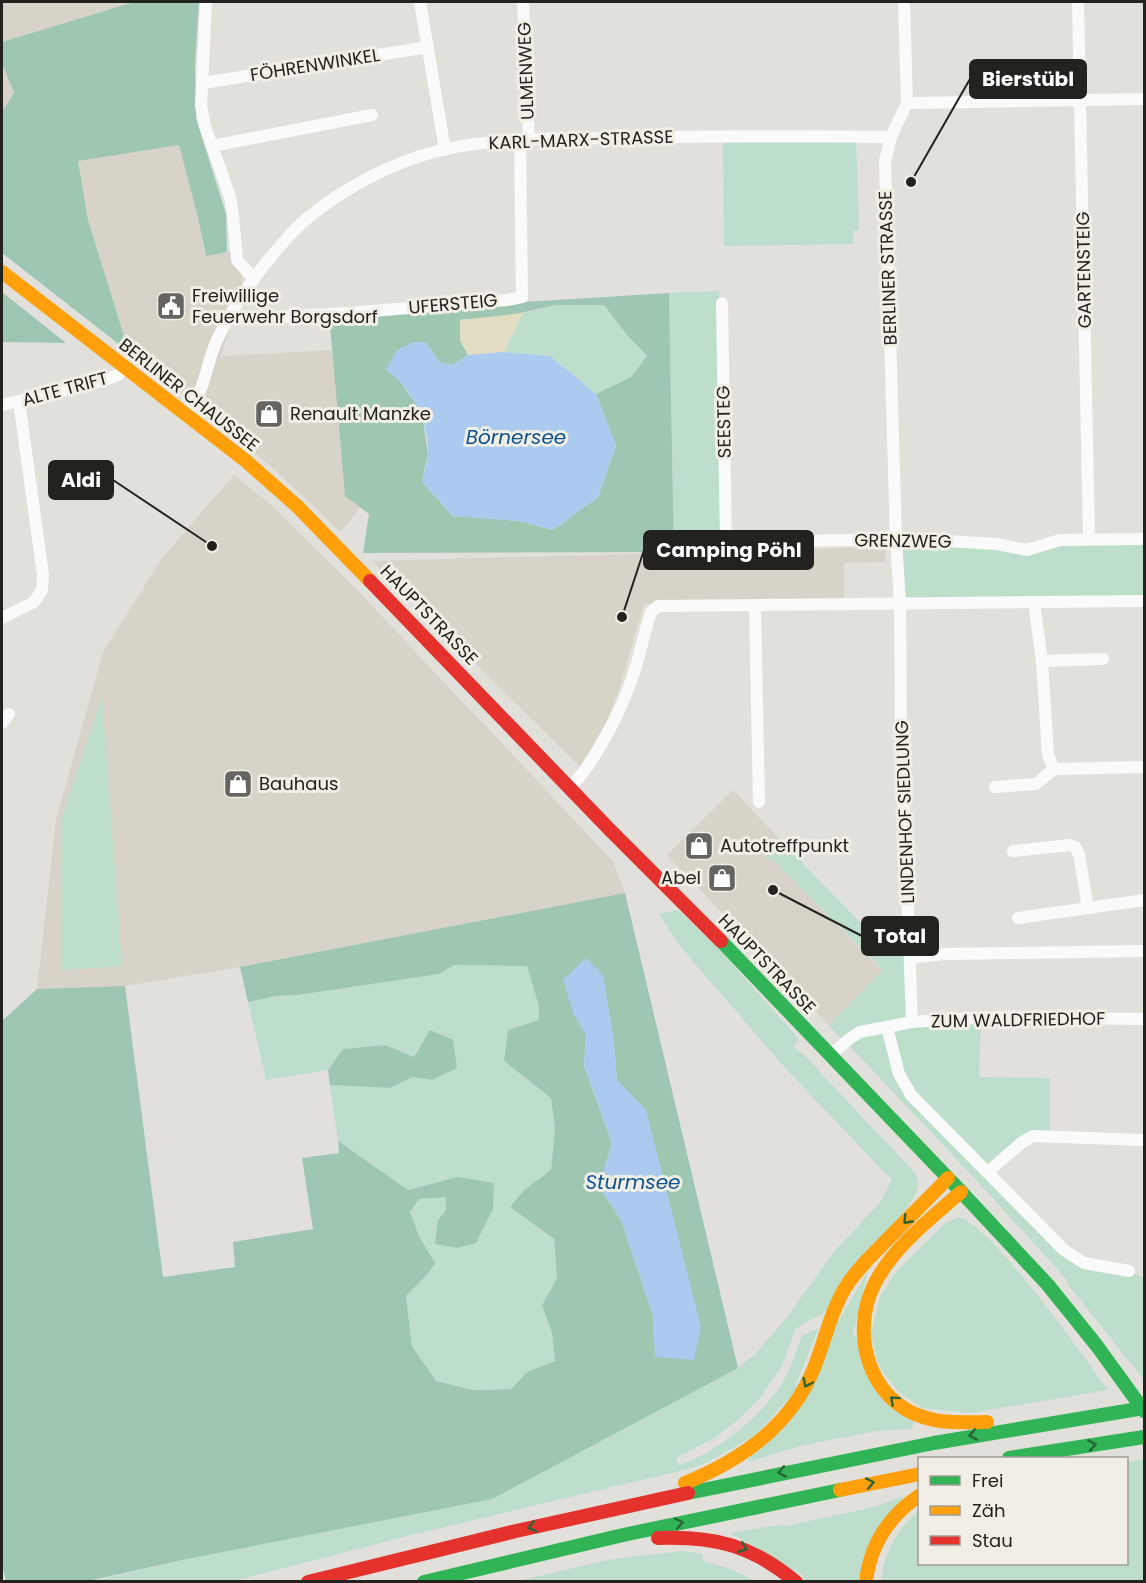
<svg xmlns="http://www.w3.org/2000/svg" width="1146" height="1583" font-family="Poppins,sans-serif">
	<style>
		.built { fill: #d7d3c8 }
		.green { fill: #bddecb }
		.forest { fill: #9ec7b2; fill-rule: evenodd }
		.sand { fill: #e2dcc5 }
		.water { fill: #aacbef }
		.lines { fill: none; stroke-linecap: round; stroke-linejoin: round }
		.street { stroke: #fafafa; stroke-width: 12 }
		.fast { stroke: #30b455; stroke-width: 14 }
		.slow { stroke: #ff9f0a; stroke-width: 14 }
		.jam { stroke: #e5322d; stroke-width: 14 }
		.oneway { stroke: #296437 }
		.labels { text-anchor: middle; stroke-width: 6; stroke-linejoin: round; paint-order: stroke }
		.street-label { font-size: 18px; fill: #23221e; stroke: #f1efe5 }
		.poi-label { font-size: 18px; fill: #23221e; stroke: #f1efe5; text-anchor: start }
		.water-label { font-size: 20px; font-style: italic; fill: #0c5190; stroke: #f1efe5 }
		.leader { fill: none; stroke: #23221e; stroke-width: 2 }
		.callout-dot { fill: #23221e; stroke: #f1efe5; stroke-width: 2 }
		.callout { fill: #23221e; stroke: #23221e; stroke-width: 2 }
		.callout-label { font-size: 20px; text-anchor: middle; font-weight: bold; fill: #fff }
	</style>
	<rect width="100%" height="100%" fill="#e1e0db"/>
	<!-- built -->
	<g class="built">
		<polygon points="2,2 134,2 2,42"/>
		<polygon points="2,63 14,93 2,112"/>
		<polygon points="179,145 197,214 205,256 240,249 243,306 231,326 221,356 332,350 345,496 360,507 341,532 277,472 211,416 129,352 88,220 78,160"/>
		<polygon points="234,475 268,502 358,591 612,860 625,893 240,967 125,986 37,989 56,820 103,652 162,558"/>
		<polygon points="885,547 885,562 844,563 844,600 644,604 618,693 605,724 580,767 372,561"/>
		<polygon points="733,790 781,841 764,859 772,859 883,971 829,1025 667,855"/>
	</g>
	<!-- green -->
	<g class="green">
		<polygon points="856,142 859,230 853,231 853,244 724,246 723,143"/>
		<polygon points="719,291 721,535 674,538 669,293"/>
		<polygon points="556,305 604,305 627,335 647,356 631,377 596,394 550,356 504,352 523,313"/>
		<polygon points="1144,542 1144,597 899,600 896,546 1053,545"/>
		<polygon points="102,697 122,966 62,970 61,820"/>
		<polygon points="781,841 887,950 908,950 911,1021 844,1042 829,1025 883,970 772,859 764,859"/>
		<path d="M678,910L716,946L799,1039L793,1046L806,1057L914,1172C922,1185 915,1195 908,1207L825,1312L801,1325L795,1330L782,1366L760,1398L739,1419L716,1437L676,1458L679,1465C716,1452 753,1423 777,1391C789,1375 795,1355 802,1336L819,1328L792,1394L756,1435L706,1463L688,1469L415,1534L234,1581L88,1582L187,1559L738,1368L756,1353L784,1321L837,1248L879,1204L892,1180L786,1069L696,965L677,942L659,914Z"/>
		<polygon points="454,965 527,966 539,1007 539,1021 504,1061 551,1098 555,1129 551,1170 524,1190 510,1207 554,1239 557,1278 542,1305 552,1333 555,1361 527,1372 511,1389 473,1390 436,1381 412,1346 406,1296 429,1274 435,1263 419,1236 410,1212 419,1199 446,1196 446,1210 438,1220 457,1248 457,1177 408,1190 338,1141 330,1085 390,1088 413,1077 432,1080 419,1047 414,1057 385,1045 343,1049 328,1070 266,1080 248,1002 276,996 298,995 439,974"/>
		<polygon points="981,1019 979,1077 1050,1078 1050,1135 1036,1135 988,1170 912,1094 889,1028"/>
		<polygon points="886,1029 897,1075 1062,1251 1144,1277 1144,1380 1067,1283 1068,1281 979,1183 847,1043"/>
		<path d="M959,1217C993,1227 1083,1356 1108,1390L971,1413L922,1408L898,1391L883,1373L877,1360L871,1332L880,1296L898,1270L947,1222Z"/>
		<polygon points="868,1271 853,1333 914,1423 912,1429 878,1431 804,1445 747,1462 839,1320"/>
		<path d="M1144,1459V1581H881C884,1553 897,1528 919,1511L920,1564H1126L1127,1462Z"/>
		<polygon points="903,1497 857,1581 807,1581 801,1574 730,1533 778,1525 786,1526 874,1507"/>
		<polygon points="683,1551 703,1554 702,1561 731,1569 755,1581 518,1581 612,1559"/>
	</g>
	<!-- forest -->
	<g class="forest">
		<polygon points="134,2 199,2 195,64 196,118 226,214 227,252 206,256 197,214 179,145 78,161 88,220 129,352 2,253 2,112 14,93 2,63 2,42"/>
		<polygon points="2,292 66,343 2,342"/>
		<path d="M669,293L674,552L363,553L369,514L345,496L329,314ZM556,305H604L627,335L647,356L631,377L596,394L616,446L598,497L553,530L519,521L453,516L422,482L428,454L422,413L398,378L386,370L426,342L439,362L452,365L468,355L460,340V320L507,316Z"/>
		<path d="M625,893L738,1368L492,1499L187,1559L88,1581H6L2,1565V1021L37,989L125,986L163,1277L235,1267L233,1242L313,1229L302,1158L339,1153L338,1141L408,1190L457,1177L494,1183L493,1209L476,1243L457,1248L435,1244L438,1220L446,1210V1197L419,1199L410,1212L419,1236L435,1263L429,1273L406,1296L412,1346L436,1381L473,1390L511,1389L527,1372L555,1361L552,1333L542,1305L557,1278L554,1239L510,1207L524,1190L551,1170L555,1129L551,1098L504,1061L508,1030L539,1020V1007L527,966L454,965L439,974L298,995L276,996L248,1002L240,967ZM586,1035H613L617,1080L646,1110L655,1357L653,1315L622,1222L599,1186L612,1144L584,1065Z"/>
		<polygon points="430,1030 453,1040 457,1068 432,1080 413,1077 390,1088 330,1085 328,1070 343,1049 385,1045 414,1057"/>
	</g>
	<!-- sand -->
	<polygon class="sand" points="523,313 503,352 468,355 460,340 460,320"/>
	<!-- water -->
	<g class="water">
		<path d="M413,342H426L439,362L452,365L468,355L503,352L550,356L596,394L616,445L598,497L553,530L519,521L453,516L422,482C424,473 427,464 428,455C430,424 411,386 386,370L397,350Z"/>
		<polygon points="586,958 603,975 613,1035 617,1080 646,1110 701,1327 694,1360 655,1357 653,1315 622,1222 599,1186 612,1144 584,1064 586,1035 574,1015 563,980"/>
	</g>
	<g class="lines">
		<!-- street -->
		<g class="street">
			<polyline points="206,2 201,106 205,126 230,197 233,215 237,260 253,278"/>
			<polyline points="420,2 445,150"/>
			<polyline points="523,2 529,140"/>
			<polyline points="904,2 907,103 891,137 885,161 896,540 900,602 901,727 912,1022"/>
			<polyline points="1078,2 1089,539"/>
			<polyline points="203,83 428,47"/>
			<polyline points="907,103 1144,99"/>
			<polyline points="212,146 372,115"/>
			<polyline points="722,303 726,542"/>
			<polyline points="228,317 246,319 348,313 507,300 522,297 520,140"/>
			<polyline points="2,405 101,381 118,375 124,367"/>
			<path d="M185,414C208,387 204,369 217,340C235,301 260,268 289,236C320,202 376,170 420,156C480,137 547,139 609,138C703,136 797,136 891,137"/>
			<polyline points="660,546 726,542 910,539 996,544 1027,550 1060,540 1144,539"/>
			<polyline points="1034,603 1042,661 1048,755 1054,769 1144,767"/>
			<polyline points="755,606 759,802"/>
			<polyline points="2,618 34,602 42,590 43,575 19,401"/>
			<polyline points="1042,661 1103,659"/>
			<polyline points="2,723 9,714"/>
			<polyline points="995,787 1036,784 1054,769"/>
			<path d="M570,788C594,763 618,717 630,684C639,661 643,636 651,612L658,606L1144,601"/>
			<polyline points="1013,851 1070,845 1075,847 1079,854 1088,908"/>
			<polyline points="1018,918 1144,900"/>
			<polyline points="910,958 944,954 1144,951"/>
			<polyline points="887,1027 899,1074 911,1095 1064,1250 1084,1263 1129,1271"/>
			<polyline points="830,1056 849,1039 860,1032 912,1022 988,1017 1144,1019"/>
			<polyline points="988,1172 1021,1143 1033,1136 1144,1140"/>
		</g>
		<!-- fast -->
		<g class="fast">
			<polyline points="721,941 948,1178"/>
			<polyline points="952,1182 1048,1285 1097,1346 1144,1411"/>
			<polyline points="1009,1458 1144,1437"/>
			<polyline points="688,1493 934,1443 1144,1408"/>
			<polyline points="424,1582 623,1535 840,1490"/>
		</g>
		<!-- slow -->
		<g class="slow">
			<polyline points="2,272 246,461 297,506 370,581"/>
			<path d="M961,1192C930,1219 892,1248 874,1285C850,1334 869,1400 923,1417C944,1424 966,1422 987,1422"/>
			<path d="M685,1483C741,1460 791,1426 814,1368C825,1341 830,1313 845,1288C855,1272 868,1259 881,1246C903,1223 926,1201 948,1178"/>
			<polyline points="840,1490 920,1474"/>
			<path d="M866,1582C870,1544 889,1516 920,1495"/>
		</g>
		<!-- jam -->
		<g class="jam">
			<polyline points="370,581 610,830 721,941"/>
			<path d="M658,1538C714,1536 752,1545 796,1582"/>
			<polyline points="308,1582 516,1531 688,1493"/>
		</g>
	</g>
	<!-- one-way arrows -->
	<defs><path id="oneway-chevron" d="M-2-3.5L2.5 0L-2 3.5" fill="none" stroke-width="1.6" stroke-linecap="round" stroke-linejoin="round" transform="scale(1.5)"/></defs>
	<g class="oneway">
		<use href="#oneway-chevron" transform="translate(907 1220) rotate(134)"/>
		<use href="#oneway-chevron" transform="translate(807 1383) rotate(115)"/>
		<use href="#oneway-chevron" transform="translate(894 1400) rotate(-138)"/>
		<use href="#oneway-chevron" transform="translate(973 1435) rotate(170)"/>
		<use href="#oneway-chevron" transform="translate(1092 1445) rotate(-9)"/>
		<use href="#oneway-chevron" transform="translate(782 1472) rotate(169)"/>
		<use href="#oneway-chevron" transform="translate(870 1483) rotate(-11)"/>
		<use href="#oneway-chevron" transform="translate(679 1523) rotate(-12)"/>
		<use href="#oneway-chevron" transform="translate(532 1527) rotate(167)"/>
		<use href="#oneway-chevron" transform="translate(743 1548) rotate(22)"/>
	</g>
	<!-- icons -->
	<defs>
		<g id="civic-square" transform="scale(1.5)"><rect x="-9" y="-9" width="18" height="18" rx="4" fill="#666460" stroke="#f1efe5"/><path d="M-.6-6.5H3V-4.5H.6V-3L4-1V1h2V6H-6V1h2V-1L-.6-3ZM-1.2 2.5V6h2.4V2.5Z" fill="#fff"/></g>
		<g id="shop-square" transform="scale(1.5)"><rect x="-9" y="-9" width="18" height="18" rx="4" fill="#666460" stroke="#f1efe5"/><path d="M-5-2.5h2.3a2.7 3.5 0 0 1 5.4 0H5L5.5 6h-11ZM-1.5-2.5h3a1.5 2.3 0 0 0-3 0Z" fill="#fff"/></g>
	</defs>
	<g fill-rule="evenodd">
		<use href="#civic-square" x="171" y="306"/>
		<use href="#shop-square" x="269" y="414"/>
		<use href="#shop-square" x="238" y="784"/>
		<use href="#shop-square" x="699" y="846"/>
		<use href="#shop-square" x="722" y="878"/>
	</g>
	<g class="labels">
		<!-- street labels -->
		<g class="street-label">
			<text transform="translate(315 65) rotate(-9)" y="6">FÖHRENWINKEL</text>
			<text transform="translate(526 71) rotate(-92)" y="6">ULMENWEG</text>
			<text transform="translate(581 140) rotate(-2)" y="6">KARL-MARX-STRASSE</text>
			<text transform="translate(888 268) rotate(-92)" y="6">BERLINER STRASSE</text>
			<text transform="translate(1084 270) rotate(-91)" y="6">GARTENSTEIG</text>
			<text transform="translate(453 304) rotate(-5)" y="6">UFERSTEIG</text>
			<text transform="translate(65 389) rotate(-15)" y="6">ALTE TRIFT</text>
			<text transform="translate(189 395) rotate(38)" y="6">BERLINER CHAUSSEE</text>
			<text transform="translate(724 422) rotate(-91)" y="6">SEESTEG</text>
			<text transform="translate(903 541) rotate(1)" y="6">GRENZWEG</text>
			<text transform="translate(429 615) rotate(46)" y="6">HAUPTSTRASSE</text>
			<text transform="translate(905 812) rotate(-92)" y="6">LINDENHOF SIEDLUNG</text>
			<text transform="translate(767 964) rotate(46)" y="6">HAUPTSTRASSE</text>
			<text transform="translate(1018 1020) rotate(-1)" y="6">ZUM WALDFRIEDHOF</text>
		</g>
		<!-- poi labels -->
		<g class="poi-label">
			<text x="192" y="302">Freiwillige<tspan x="192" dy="21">Feuerwehr Borgsdorf</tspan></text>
			<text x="290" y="420">Renault Manzke</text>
			<text x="259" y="790">Bauhaus</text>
			<text x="720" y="852">Autotreffpunkt</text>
			<text x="701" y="884" text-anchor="end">Abel</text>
		</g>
		<!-- water labels -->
		<g class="water-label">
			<text x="516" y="444">Börnersee</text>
			<text x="633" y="1189">Sturmsee</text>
		</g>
	</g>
	<!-- callouts -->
	<path class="leader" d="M911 182L970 79M212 546L113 480M622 617L644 550M773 890L862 936"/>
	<g class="callout-dot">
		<circle cx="911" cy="182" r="6"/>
		<circle cx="212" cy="546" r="6"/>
		<circle cx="622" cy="617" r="6"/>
		<circle cx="773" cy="890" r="6"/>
	</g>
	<g class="callout">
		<rect x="970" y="60" width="116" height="38" rx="6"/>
		<rect x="49" y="461" width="64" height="38" rx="6"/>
		<rect x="644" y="531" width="169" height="38" rx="6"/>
		<rect x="862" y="917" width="76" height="38" rx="6"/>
	</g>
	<g class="callout-label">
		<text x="1028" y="86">Bierstübl</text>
		<text x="81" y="487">Aldi</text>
		<text x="729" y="557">Camping Pöhl</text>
		<text x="900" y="943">Total</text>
	</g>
	<!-- border -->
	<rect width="1146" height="1583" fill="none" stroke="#23221e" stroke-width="6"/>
	<!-- legend -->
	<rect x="918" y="1457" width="210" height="108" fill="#f1efe5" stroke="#9f9d95" stroke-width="1.5"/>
	<rect x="930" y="1476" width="30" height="9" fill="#30b455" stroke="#9f9d95" stroke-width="1.5"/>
	<text x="972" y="1487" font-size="18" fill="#23221e">Frei</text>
	<rect x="930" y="1506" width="30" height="9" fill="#ff9f0a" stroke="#9f9d95" stroke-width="1.5"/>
	<text x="972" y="1517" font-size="18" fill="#23221e">Zäh</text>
	<rect x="930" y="1536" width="30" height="9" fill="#e5322d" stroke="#9f9d95" stroke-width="1.5"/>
	<text x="972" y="1547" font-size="18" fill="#23221e">Stau</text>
</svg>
